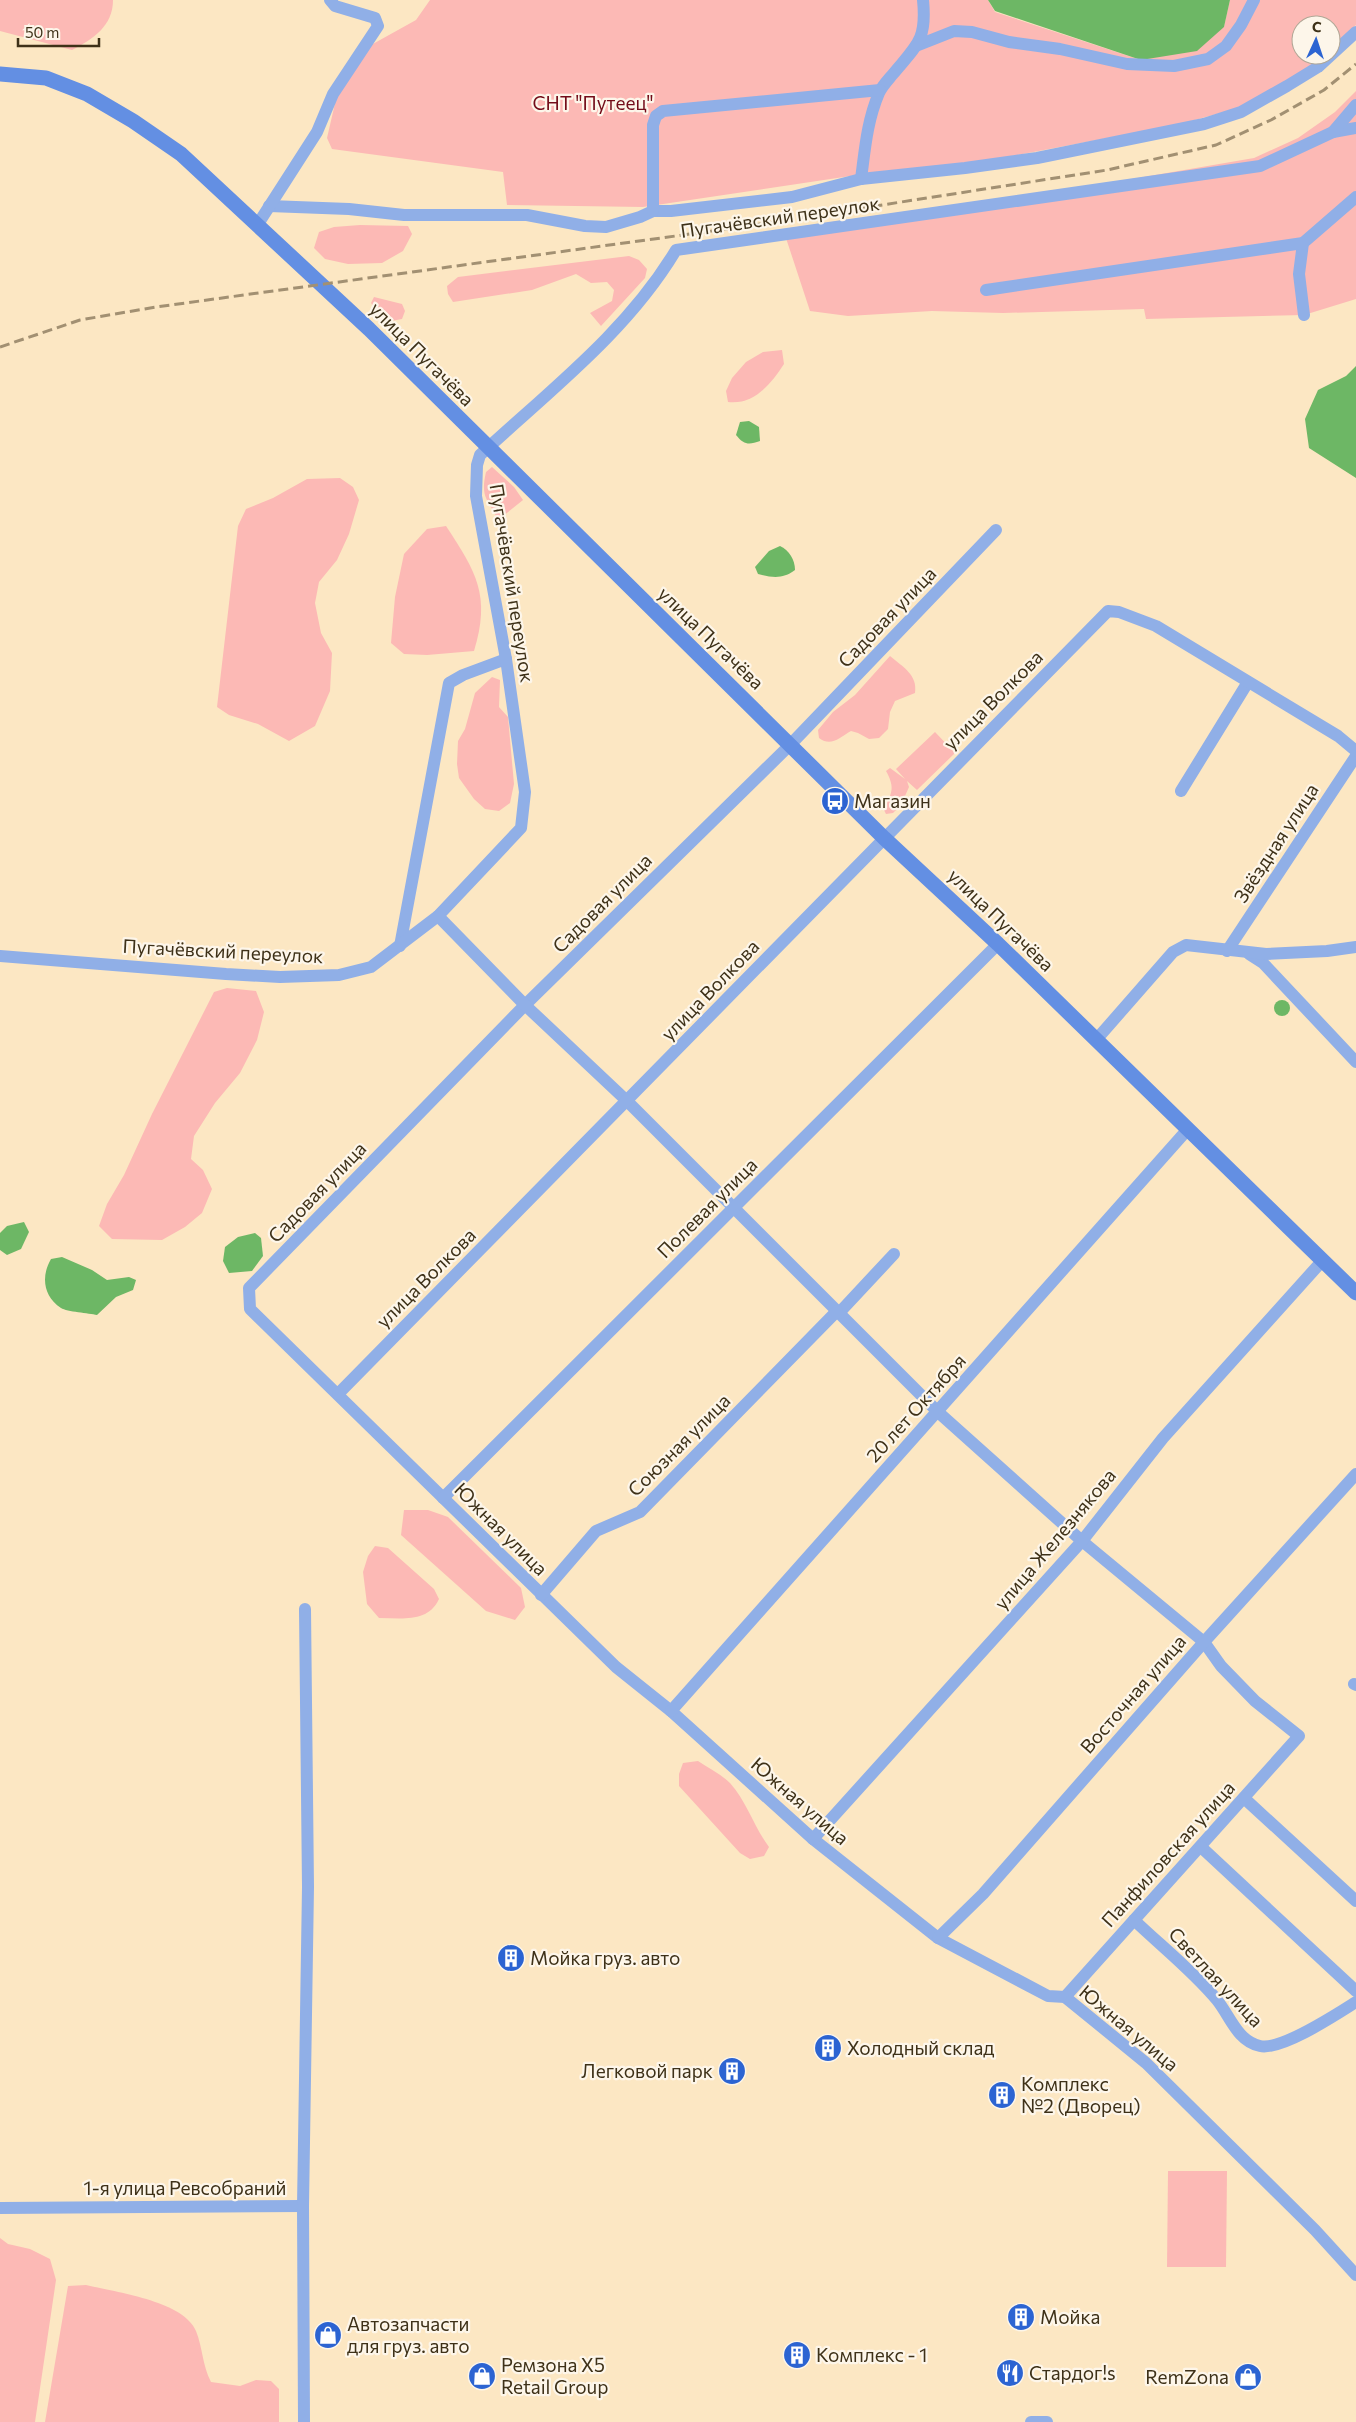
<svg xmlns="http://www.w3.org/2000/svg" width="1356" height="2422" font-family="Commissioner,sans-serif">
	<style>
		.green { fill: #fcb9b5 }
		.water { fill: #6db765 }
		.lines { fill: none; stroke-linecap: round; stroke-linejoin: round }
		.street { stroke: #90afe7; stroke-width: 12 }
		.secondary { stroke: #638fe3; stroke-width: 15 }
		.rail { stroke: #a29072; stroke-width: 3; stroke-dasharray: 10 5; stroke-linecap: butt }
		.labels { text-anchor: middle; stroke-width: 4.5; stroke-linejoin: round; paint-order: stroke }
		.park-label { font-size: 19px; fill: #730c19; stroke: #fdf6ea }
		.street-label { font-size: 19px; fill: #3e3118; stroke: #fdf6ea }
		.poi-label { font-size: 19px; fill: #3e3118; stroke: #fdf6ea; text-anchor: start }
	</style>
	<rect width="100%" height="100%" fill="#fce7c3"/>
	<!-- green -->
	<g class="green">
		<path d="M0,0H113C113,26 93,39 72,50L0,31Z"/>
		<polygon points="430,0 988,0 995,12 1141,60 1224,27 1230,0 1356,0 1356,25 1331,48 1331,25 1301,25 1301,55 1323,55 1310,67 1238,108 1177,125 980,162 884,171 643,207 507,205 503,172 332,149 327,138 336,99 371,45 416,20"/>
		<polygon points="1356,91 1356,299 1304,315 1146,319 1144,309 1003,313 932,311 848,316 810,311 783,229 1126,180 1254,158 1298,138 1335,112"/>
		<polygon points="360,225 408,226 412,234 403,251 382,263 348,264 325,259 314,248 319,232 334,227"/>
		<polygon points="629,256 639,260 647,269 645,278 601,326 590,313 612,301 614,290 607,282 591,283 576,274 532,290 453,302 448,294 447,286 458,277"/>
		<polygon points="374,297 402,304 405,311 402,319 391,321 381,318 371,303"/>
		<path d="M782,350L784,364C771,384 754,405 728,402L726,391L732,378L746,362L763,352Z"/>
		<path d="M492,467L514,487L523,500L498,520C488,499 480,498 486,472Z"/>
		<polygon points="340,478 353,487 359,500 349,534 337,560 319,582 315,603 321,633 332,653 330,691 315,726 289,741 258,724 229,715 217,707 238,526 246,509 273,498 307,479"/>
		<path d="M446,526C476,572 491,595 474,651L427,655L404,654L391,643L395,597L404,554L427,529Z"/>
		<path d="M890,656C903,667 918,675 915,693L895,701L890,712L888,729L879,738L869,739L858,733L851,731C839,738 831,747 819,738L818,730L833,712L855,695Z"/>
		<polygon points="492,677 500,680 499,707 508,717 514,784 510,803 499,811 485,809 474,799 459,778 457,764 458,741 465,729 475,693"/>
		<path d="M935,732L955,753L917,790L907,781L909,787L901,805L893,813L886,814L884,810C891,793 896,789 886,771L890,768L905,779L896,769Z"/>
		<polygon points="227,988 256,991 264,1012 257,1040 240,1073 215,1103 194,1136 191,1159 203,1170 212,1189 202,1213 185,1227 162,1240 112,1239 99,1226 107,1204 124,1175 152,1114 214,992"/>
		<polygon points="404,1510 428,1510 448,1517 521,1588 525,1607 515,1620 486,1611 401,1535"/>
		<path d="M375,1546L388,1548L434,1589L439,1599C428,1623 402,1618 379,1618L367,1604L363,1572L368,1556Z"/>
		<path d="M698,1761C708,1768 721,1774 730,1783C747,1802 754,1827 769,1847L764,1856L750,1859L740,1853L679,1786V1774L683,1763Z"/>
		<polygon points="1168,2171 1227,2171 1226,2267 1167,2267"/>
		<polygon points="0,2238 8,2244 30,2249 50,2259 56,2280 35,2422 0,2422"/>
		<path d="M86,2285C115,2292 184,2301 196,2331C203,2349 202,2364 211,2382L240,2386L256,2380L271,2381L279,2389V2422H45L68,2286Z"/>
	</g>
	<!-- water -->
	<g class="water">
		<polygon points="988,0 1230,0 1224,27 1197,51 1141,60 995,11"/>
		<polygon points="1356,366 1356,478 1309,448 1305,419 1318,390 1346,376"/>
		<path d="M749,421L759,427L760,441C749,445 744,445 736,435L740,422Z"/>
		<path d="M780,546C789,550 795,560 795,570C783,579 773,578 758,574L755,567L769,551Z"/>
		<circle cx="1282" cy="1008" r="8"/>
		<polygon points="24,1222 29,1232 21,1249 7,1255 0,1250 0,1233 7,1226"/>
		<polygon points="255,1233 261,1238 263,1256 252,1271 229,1273 223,1261 225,1247 238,1237"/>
		<path d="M62,1257L92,1270L107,1280L129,1277L136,1280L133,1290L116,1297L97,1315C89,1313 67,1312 61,1308C43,1296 41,1276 51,1259Z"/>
	</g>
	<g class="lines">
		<!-- street -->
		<g class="street">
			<polyline points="916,46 954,31 972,32 1009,42 1060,49 1127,64 1174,66 1208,59 1226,46 1241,25 1254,0"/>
			<polyline points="1333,132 1356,128"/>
			<path d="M861,179C865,149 867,121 879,93C882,86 888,80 893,74C917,45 927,40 923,0"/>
			<polyline points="269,206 349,209 404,215 527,215 585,226 606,227 640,217 653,211 671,211 792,197 861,179 965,168 1037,158 1204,124 1241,112 1287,86 1318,67 1356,32"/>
			<polyline points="653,211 653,125 656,116 663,111 880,90"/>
			<polyline points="258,224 317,132 333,94 378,26 375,18 335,6 330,0"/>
			<polyline points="1303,243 1299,274 1304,315"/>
			<polyline points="986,290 1303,243 1356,197"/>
			<polyline points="996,530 790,745 525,1005 249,1288 250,1309 616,1667 671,1711 813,1839 938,1938 1048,1996 1065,1997 1146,2063 1315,2230 1356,2275"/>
			<polyline points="1181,791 1248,682"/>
			<polyline points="438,916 525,1005 627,1101 938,1412 1082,1541 1204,1642 1221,1666 1255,1701 1299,1736 1065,1997"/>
			<polyline points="400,946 449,683 463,675 506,659"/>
			<polyline points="1227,951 1356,756"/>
			<polyline points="1249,954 1263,963 1356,1062"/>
			<path d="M0,956L226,974L280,977L339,975L371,967L438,916L521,828L525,792L506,659L476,496L477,465L480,455C549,391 627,332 676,250L1260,166L1333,132L1356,105"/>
			<polyline points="1096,1040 1173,952 1186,945 1266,954 1327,951 1356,947"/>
			<polyline points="839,1313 894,1254"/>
			<polyline points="338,1394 1108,611 1119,612 1156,626 1338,736 1356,751"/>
			<polyline points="443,1498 998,944"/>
			<polyline points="541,1595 596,1531 640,1512 837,1311"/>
			<polyline points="1354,1684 1356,1685"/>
			<polyline points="671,1711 1188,1129"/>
			<polyline points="1245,1799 1356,1901"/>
			<polyline points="813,1839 1082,1541 1163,1438 1323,1260"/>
			<polyline points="1201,1847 1356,1991"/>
			<path d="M1134,1920C1160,1945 1194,1972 1217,2000C1230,2016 1237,2041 1260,2046C1281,2051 1337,2014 1356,2002"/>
			<polyline points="938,1938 983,1894 1204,1642 1356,1474"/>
			<polyline points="0,2208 303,2206"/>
			<polyline points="304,2422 303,2206 308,1887 305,1609"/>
			<polyline points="1031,2422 1047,2422"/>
		</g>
		<!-- secondary -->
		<polyline class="secondary" points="0,74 46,78 87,94 133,121 181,154 369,329 884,838 998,944 1356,1293"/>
		<!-- rail -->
		<polyline class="rail" points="0,347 80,320 156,307 734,228 1107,170 1216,145 1271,120 1324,90 1356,64"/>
	</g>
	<!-- icons -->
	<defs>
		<g id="bus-disc" transform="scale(1.4375)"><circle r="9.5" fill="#2c64d2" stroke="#fdf6ea"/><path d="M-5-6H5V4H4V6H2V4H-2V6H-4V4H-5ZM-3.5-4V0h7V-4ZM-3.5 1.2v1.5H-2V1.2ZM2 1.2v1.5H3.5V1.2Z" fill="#fff"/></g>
		<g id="building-disc" transform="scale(1.4375)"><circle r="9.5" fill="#2c64d2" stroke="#fdf6ea"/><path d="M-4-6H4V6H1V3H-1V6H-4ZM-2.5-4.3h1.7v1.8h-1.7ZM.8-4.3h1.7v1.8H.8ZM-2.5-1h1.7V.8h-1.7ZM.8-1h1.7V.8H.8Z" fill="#fff"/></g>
		<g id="shop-disc" transform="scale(1.4375)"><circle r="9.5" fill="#2c64d2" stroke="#fdf6ea"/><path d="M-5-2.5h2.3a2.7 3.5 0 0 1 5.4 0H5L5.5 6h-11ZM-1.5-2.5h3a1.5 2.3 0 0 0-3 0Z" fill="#fff"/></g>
		<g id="restaurant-disc" transform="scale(1.4375)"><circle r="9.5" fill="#2c64d2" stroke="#fdf6ea"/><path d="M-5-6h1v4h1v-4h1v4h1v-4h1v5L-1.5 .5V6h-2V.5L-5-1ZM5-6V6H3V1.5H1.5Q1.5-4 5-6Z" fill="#fff"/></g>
	</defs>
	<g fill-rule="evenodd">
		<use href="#bus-disc" x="835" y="801"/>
		<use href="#building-disc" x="511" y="1958"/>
		<use href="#building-disc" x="828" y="2048"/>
		<use href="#building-disc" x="732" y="2071"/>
		<use href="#building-disc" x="1002" y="2095"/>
		<use href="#building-disc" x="1021" y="2317"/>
		<use href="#shop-disc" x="328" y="2335"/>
		<use href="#building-disc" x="797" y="2355"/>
		<use href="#restaurant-disc" x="1010" y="2373"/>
		<use href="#shop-disc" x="482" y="2376"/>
		<use href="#shop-disc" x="1248" y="2377"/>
	</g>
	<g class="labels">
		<!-- park labels -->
		<g class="park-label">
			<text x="593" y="110">СНТ "Путеец"</text>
		</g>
		<!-- street labels -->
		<g class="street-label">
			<text transform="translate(780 217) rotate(-8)" y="7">Пугачёвский переулок</text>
			<text transform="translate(422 354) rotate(45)" y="7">улица Пугачёва</text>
			<text transform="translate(512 583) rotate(81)" y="7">Пугачёвский переулок</text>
			<text transform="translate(887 617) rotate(-46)" y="7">Садовая улица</text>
			<text transform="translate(711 638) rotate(44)" y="7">улица Пугачёва</text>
			<text transform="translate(993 700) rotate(-45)" y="7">улица Волкова</text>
			<text transform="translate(1276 843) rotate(-57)" y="7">Звёздная улица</text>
			<text transform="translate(602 903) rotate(-45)" y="7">Садовая улица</text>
			<text transform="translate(1001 920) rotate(44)" y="7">улица Пугачёва</text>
			<text transform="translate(223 951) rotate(3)" y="7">Пугачёвский переулок</text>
			<text transform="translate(710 990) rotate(-46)" y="7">улица Волкова</text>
			<text transform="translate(317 1192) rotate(-46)" y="7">Садовая улица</text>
			<text transform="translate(707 1208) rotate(-45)" y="7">Полевая улица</text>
			<text transform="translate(426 1278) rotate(-45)" y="7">улица Волкова</text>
			<text transform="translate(916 1408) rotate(-48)" y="7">20 лет Октября</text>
			<text transform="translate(679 1445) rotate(-45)" y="7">Союзная улица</text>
			<text transform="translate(501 1529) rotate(45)" y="7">Южная улица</text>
			<text transform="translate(1055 1539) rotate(-50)" y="7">улица Железнякова</text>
			<text transform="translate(1133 1694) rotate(-49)" y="7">Восточная улица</text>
			<text transform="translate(800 1801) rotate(41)" y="7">Южная улица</text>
			<text transform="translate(1168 1854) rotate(-48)" y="7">Панфиловская улица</text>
			<text transform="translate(1216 1977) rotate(47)" y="7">Светлая улица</text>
			<text transform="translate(1129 2028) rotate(40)" y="7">Южная улица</text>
			<text x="185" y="2195">1-я улица Ревсобраний</text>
		</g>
		<!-- poi labels -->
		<g class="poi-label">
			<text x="854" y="808">Магазин</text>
			<text x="530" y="1965">Мойка груз. авто</text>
			<text x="847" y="2055">Холодный склад</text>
			<text x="713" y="2078" text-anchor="end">Легковой парк</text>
			<text x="1021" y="2091">Комплекс<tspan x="1021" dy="22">№2 (Дворец)</tspan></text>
			<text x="1040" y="2324">Мойка</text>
			<text x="347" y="2331">Автозапчасти<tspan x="347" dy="22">для груз. авто</tspan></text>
			<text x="816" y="2362">Комплекс - 1</text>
			<text x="501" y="2372">Ремзона X5<tspan x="501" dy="22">Retail Group</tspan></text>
			<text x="1029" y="2380">Стардог!s</text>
			<text x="1229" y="2384" text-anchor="end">RemZona</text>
		</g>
	</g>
	<!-- north arrow -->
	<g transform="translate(1316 40) rotate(3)"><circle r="24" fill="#fdf6ea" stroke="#b1a796"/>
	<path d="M0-4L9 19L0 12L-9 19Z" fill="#2c64d2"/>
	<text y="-8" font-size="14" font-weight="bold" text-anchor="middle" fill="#3e3118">С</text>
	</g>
	<!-- scale -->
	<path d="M18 38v8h81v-8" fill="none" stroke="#3e3118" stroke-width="2.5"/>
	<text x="25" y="38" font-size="15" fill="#3e3118" stroke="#fdf6ea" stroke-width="4" paint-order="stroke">50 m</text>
</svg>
